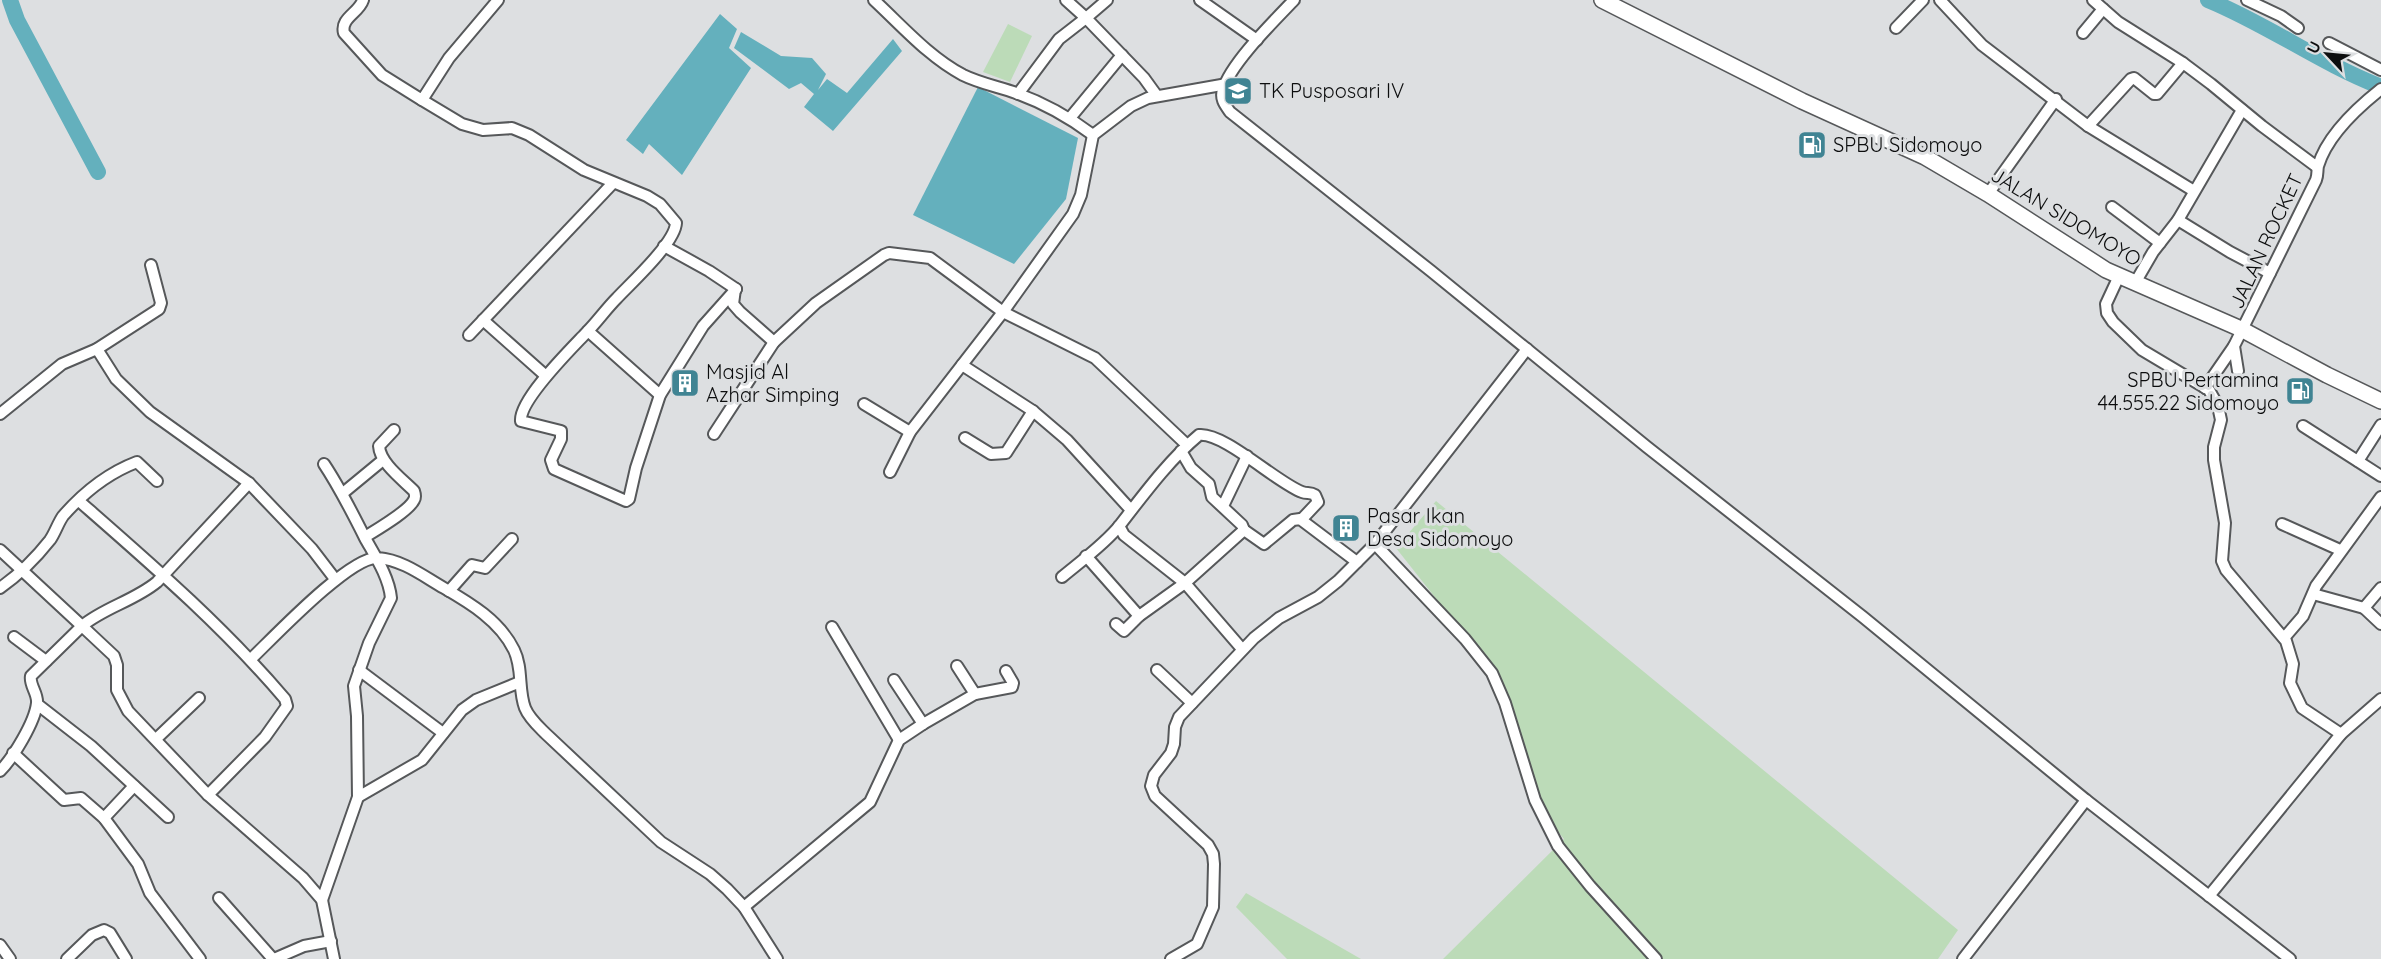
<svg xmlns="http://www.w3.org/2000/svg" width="2381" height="959" font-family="Quicksand,sans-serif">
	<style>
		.built { fill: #ced5dd }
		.green { fill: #bcdbb8 }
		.water { fill: #64b0bd }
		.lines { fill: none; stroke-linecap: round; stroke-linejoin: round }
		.river { stroke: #64b0bd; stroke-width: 16 }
		.minor-casing { stroke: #56585a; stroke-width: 14 }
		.secondary-casing { stroke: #56585a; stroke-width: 18 }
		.minor { stroke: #fff; stroke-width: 10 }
		.secondary { stroke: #fff; stroke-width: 15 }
		.labels { text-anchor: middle; stroke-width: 6; stroke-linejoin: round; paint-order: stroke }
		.poi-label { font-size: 20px; fill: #0c0d0e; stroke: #dddfe1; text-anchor: start }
		.street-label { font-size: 20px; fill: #0c0d0e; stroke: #dddfe1 }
	</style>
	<rect width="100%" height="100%" fill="#dddfe1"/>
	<!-- built -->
	<polygon class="built" points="1237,75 1252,87 1237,105 1225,95"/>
	<!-- green -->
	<g class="green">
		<polygon points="1008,24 1032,36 1010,82 983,72"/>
		<polygon points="1436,501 1958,930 1938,959 1443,959 1564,839 1548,820 1505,686 1396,548"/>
		<polygon points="1246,893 1361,959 1287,959 1236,907"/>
	</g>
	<!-- water -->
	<g class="water">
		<polygon points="720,14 737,29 729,48 751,68 682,175 649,144 643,154 626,140"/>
		<polygon points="741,32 781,56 812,58 826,74 818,90 827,79 847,93 893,39 902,51 833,131 804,107 814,94 801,83 789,89 734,48"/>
		<polygon points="978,87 1078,138 1066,199 1014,264 913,215"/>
	</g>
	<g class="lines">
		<!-- river -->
		<g class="river">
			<polyline points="10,0 17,20 98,172"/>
			<path d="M2208,0C2267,24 2320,63 2379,86"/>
		</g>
		<!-- minor casing -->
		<g class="minor-casing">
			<g id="minor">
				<path d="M363,0C359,13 340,18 344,33L382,75L422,100L449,58L498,0"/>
				<path d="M874,0C902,26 929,57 963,75C979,83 999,87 1016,93C1044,103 1069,117 1093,135"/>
				<polyline points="1107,0 1086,18 1144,78 1157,96"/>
				<polyline points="1200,0 1257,40"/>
				<path d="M1294,0C1274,21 1230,64 1223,90C1220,99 1225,105 1230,112L1431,271L1647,447L1863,617L2086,800L2290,959"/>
				<polyline points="1940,0 1982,45 2088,126 2194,191"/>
				<polyline points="2093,0 2118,22 2183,63 2211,84 2262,126 2317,167"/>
				<polyline points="2247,0 2281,16 2298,28"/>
				<polyline points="1896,28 1923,0"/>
				<polyline points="2083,33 2103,9"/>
				<polyline points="2329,43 2381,70"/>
				<polyline points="1018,94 1059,39 1086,18 1066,0"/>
				<path d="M422,100L462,124L483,130L512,128L529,135L584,170L647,196L660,204L676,223C675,243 631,283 617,298C606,309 597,322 586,333C571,349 519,400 521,421L561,431V439L551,460L554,469L626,501L629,499L636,468L660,395L703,326L736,289"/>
				<polyline points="1070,118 1122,55"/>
				<polyline points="2088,126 2131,79 2134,78 2154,94 2157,94 2183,63"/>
				<polyline points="1988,194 2056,99"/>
				<polyline points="2112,207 2160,243"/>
				<polyline points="2178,220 2230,252 2270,273"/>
				<polyline points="664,246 709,271 736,289"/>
				<polyline points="2119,276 2106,304 2107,313 2113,322 2142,350 2209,390 2218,406 2221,420 2214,447 2214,460 2225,523 2222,561 2226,570 2286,641 2293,664 2290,683 2302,708 2341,734"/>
				<polyline points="2135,283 2153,252 2178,220 2242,110"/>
				<polyline points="735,289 733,304 740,312 774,342 816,303 884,255 889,253 930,258 1003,312 1095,358 1187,445"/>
				<polyline points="483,320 546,376"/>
				<polyline points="588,331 660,395"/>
				<polyline points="469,335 613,183"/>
				<polyline points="97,349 116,379 150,412 249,483 312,549 335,579"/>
				<polyline points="962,365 1033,411 1067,440 1131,510"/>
				<path d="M2238,371L2234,346L2316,180C2318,175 2317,171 2318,166C2327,136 2357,108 2381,89"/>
				<polyline points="2205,388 2234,346"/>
				<polyline points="864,404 910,432"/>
				<polyline points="0,414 62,364 97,349 159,309 161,303 151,265"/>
				<polyline points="2303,426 2381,476"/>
				<polyline points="714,434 774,342"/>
				<polyline points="965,438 991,454 1006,453 1033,411"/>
				<polyline points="2358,461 2381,425"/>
				<polyline points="890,472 910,432 1003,312 1073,214 1081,195 1093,135 1131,106 1148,98 1227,84"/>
				<polyline points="343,493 383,460"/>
				<path d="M79,501C151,564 223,626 285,699L287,706L265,737L208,795"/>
				<polyline points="1223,506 1247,456"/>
				<polyline points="2282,524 2340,550"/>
				<polyline points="1119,526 1124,535 1185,583 1242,649"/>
				<polyline points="1244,530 1264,544 1293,520 1300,519 1357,562"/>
				<path d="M365,537C376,530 409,511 414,500C416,497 415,494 414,491C402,479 380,463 379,446L394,430"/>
				<polyline points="1375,544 1465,639 1492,673 1505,703 1535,800 1558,846 1590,886 1656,959"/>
				<path d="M0,550L82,626C105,607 134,601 157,582L249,483"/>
				<polyline points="1086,556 1139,616"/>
				<path d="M1062,577C1080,562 1106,543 1120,525C1144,494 1169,460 1199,435C1224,432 1277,483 1302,492C1307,494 1310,492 1315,495L1318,502L1302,519"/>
				<path d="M0,588C20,574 35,559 50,540C55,533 58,523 63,516C84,492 108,473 137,462L157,481"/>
				<polyline points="2381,588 2364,608 2381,624"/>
				<polyline points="449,591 472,565 485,568 512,539"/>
				<polyline points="2313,594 2364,608"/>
				<polyline points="1116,624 1124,631 1139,616 1185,583 1244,530 1242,525 1212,497 1209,484 1191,468 1181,451"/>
				<polyline points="832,627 899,740"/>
				<polyline points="14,637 46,661"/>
				<polyline points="2284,638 2303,616 2316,586 2381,497"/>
				<path d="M251,659C273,638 351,555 378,558C403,560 423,576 444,588C470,603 500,621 514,650C523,668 518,690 525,708C529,718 538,726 545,733L661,842L710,874L727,889L744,907L777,959"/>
				<polyline points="957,666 975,694"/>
				<polyline points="359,670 443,733"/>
				<polyline points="1157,670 1192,703"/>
				<polyline points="894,680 923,724"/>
				<polyline points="37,704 91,746 168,817"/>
				<polyline points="156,739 199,698"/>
				<polyline points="13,753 64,800 81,798 104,818 138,864 150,893 200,959"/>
				<path d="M0,771C13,758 35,722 37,703C38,693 29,685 31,676L82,626L114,656L117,665V690L128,711L208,795L303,878L322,900L334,959"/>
				<polyline points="358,797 422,760 462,710 476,700 520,682"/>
				<polyline points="104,818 134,786"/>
				<polyline points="2209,896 2341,734 2381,699"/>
				<polyline points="219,898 273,959"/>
				<path d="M322,900L358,797L357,716L354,686L369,643L391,598C389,577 375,556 365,538C352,512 340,488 324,464"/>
				<polyline points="744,907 870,802 899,740 923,724 975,694 1012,687 1013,683 1006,671"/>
				<polyline points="0,945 10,959"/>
				<polyline points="67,959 92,935 104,930 110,933 126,959"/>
				<polyline points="274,959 304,946 331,941"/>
				<polyline points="1171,959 1197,944 1213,907 1214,864 1213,854 1208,845 1155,796 1151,786 1154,775 1171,753 1174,744 1175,727 1179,717 1254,638 1279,618 1318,597 1338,581 1375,544 1527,349"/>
				<polyline points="1963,959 2086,800"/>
			</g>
		</g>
		<!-- secondary casing -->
		<g class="secondary-casing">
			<polyline id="secondary" points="1602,0 1802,101 1925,157 1988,194 2106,270 2241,329 2327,375 2381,401"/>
		</g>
		<!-- minor -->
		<use href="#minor" class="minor"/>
		<!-- secondary -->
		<use href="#secondary" class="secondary"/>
	</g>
	<!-- icons -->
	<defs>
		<g id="school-square" transform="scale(1.5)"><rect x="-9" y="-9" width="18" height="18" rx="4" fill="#408493" stroke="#dddfe1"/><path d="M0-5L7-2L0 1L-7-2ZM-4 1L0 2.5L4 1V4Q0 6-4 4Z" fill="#fff"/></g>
		<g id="fuel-square" transform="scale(1.5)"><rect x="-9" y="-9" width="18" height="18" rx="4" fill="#408493" stroke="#dddfe1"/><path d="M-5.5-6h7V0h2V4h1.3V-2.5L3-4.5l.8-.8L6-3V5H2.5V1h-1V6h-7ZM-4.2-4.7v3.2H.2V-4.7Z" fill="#fff"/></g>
		<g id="building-square" transform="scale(1.5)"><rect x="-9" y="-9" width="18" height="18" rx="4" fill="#408493" stroke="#dddfe1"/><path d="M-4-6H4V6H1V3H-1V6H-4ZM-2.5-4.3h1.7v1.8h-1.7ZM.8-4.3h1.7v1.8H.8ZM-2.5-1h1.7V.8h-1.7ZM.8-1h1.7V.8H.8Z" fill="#fff"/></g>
	</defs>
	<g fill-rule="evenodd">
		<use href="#school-square" x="1238" y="91"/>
		<use href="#fuel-square" x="1812" y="145"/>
		<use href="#building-square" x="685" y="383"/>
		<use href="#fuel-square" x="2300" y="391"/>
		<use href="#building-square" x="1346" y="528"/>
	</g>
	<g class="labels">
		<!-- poi labels -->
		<g class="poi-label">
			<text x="1259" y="98">TK Pusposari IV</text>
			<text x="1833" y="152">SPBU Sidomoyo</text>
			<text x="706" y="379">Masjid Al<tspan x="706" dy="23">Azhar Simping</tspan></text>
			<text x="2279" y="387" text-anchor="end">SPBU Pertamina<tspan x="2279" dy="23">44.555.22 Sidomoyo</tspan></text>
			<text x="1367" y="523">Pasar Ikan<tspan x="1367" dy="23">Desa Sidomoyo</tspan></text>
		</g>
		<!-- street labels -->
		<g class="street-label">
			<text transform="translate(2066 217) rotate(31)" y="7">JALAN SIDOMOYO</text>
			<text transform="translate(2266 241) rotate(-65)" y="7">JALAN ROCKET</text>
		</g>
	</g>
	<!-- north arrow -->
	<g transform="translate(2327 54) rotate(296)" stroke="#dddfe1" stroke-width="4.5" paint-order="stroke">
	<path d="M0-4.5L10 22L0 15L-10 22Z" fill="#0c0d0e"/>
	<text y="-9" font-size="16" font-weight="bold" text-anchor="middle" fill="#0c0d0e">U</text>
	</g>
</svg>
